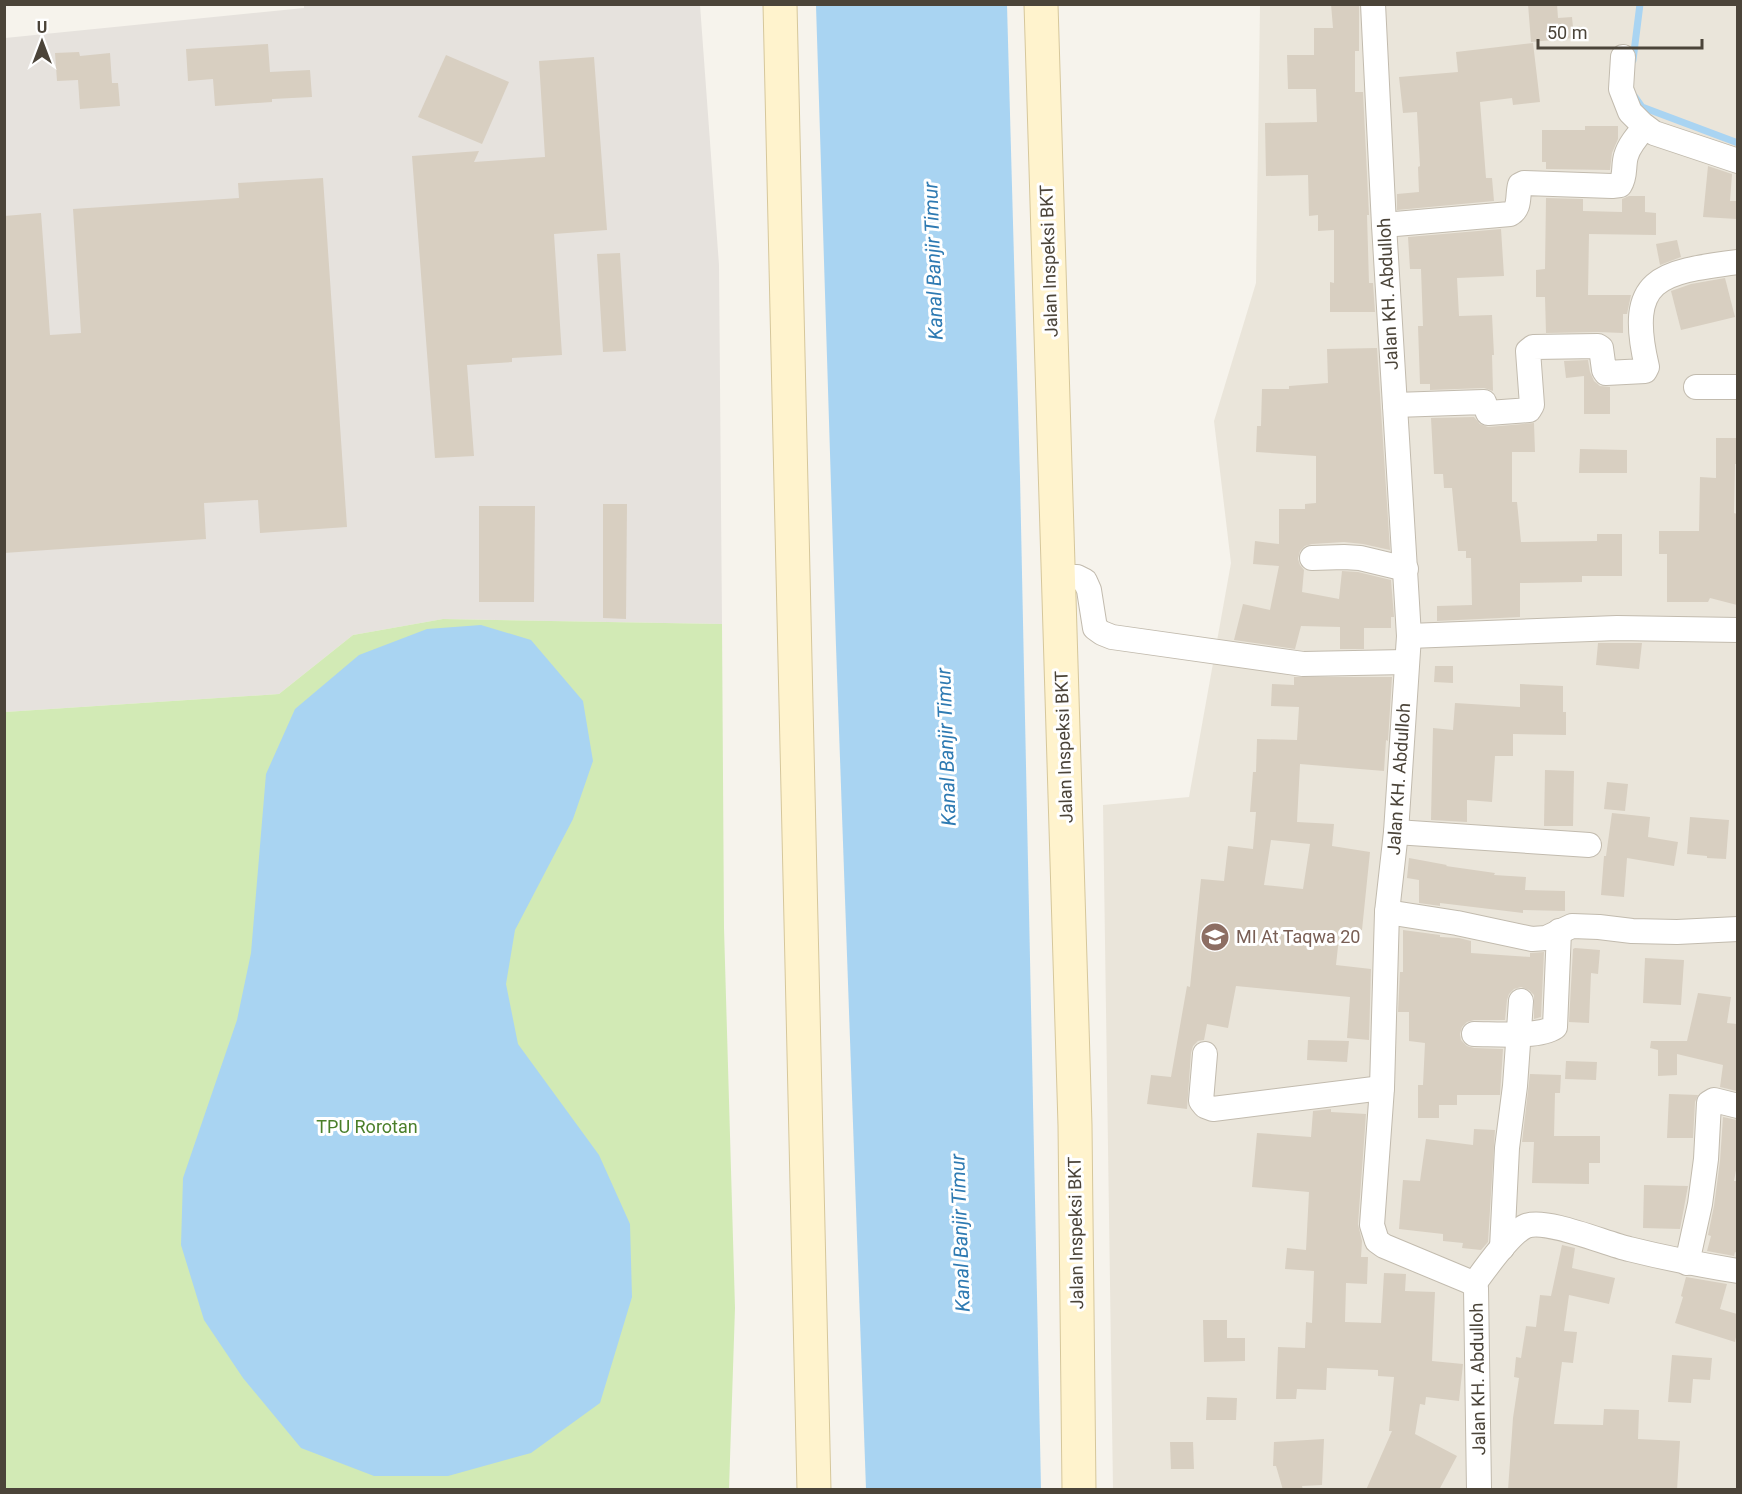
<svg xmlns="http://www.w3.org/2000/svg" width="1742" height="1494" font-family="Roboto,sans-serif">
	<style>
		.residential { fill: #eae5da }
		.industrial { fill: #e6e2dd }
		.green { fill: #d2eab5 }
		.water { fill: #a9d4f2 }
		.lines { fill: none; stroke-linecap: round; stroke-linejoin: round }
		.stream { stroke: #a9d4f2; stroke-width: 7 }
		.building { fill: #d8cfc1; fill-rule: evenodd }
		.street-casing { stroke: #c2bbae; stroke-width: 26 }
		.secondary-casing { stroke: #d6c79b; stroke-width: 35 }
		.street { stroke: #fff; stroke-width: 24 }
		.secondary { stroke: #fff3cd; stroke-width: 33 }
		.labels { text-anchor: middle; stroke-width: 6; stroke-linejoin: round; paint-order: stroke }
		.street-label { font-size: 18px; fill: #4b4439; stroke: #fff }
		.education-label { font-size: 18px; fill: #785e54; stroke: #fff; text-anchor: start }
		.park-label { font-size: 18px; fill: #4a7f2a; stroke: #fff }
		.water-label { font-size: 20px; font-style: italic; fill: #2e7ab2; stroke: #fff }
	</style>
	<rect width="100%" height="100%" fill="#f6f3ec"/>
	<!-- residential -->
	<polygon class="residential" points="1260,5 1737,5 1737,1489 1113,1489 1103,805 1189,797 1231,563 1214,421 1256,283"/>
	<!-- industrial -->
	<polygon class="industrial" points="304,4 700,5 719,265 722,624 443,619 353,635 279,694 5,712 5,38 304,8"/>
	<!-- green -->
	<polygon class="green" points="443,619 722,624 724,928 735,1308 729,1489 5,1490 5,712 279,694 353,635"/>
	<!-- water -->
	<g class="water">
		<polygon points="816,5 1007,5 1020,477 1041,1489 866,1489 836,646"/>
		<polygon points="481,625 531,640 583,701 593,761 573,819 515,930 506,984 518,1044 599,1155 630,1224 632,1297 600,1403 531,1453 448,1476 374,1476 301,1448 243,1378 204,1320 181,1245 183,1178 237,1020 251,953 266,774 295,709 359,655 427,629"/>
	</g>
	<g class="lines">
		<!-- stream -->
		<g class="stream">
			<polyline points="1633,60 1640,4"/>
			<polyline points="1635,97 1642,107 1738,143"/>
		</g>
	</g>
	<!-- building -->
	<g class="building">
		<polygon points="1331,4 1359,4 1359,51 1355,51 1355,92 1363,92 1369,215 1367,215 1369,283 1373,283 1375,312 1330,312 1330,282 1334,283 1334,230 1318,231 1318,215 1309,216 1308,175 1266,176 1265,123 1317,122 1316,89 1288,89 1287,55 1314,55 1314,28 1333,28"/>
		<polygon points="1528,4 1557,4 1558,18 1572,17 1574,38 1531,42"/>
		<polygon points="1533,43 1540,102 1513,105 1512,98 1480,102 1486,178 1492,178 1494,201 1397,210 1397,194 1419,192 1418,167 1420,166 1417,112 1403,113 1399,77 1458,72 1456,52"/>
		<polygon points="268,44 270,72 310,70 312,97 272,99 272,102 215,106 213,79 188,81 186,49"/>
		<polygon points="79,52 80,56 110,53 112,83 118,83 120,106 80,109 78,80 57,81 55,53"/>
		<polygon points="446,55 509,82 482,144 418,117"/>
		<polygon points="594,57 607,230 554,234 562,355 512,358 512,362 467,365 474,456 435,458 412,156 479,151 474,162 545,157 539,61"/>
		<polygon points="1585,126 1618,126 1618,139 1612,153 1610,170 1546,169 1546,162 1542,162 1542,130 1585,130"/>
		<polygon points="1708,166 1732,174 1730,201 1737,201 1737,219 1703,217"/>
		<polygon points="323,178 347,527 260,533 258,500 204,503 206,539 4,553 4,216 41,213 50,335 81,333 73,209 239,198 238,183"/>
		<polygon points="1629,196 1645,196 1645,212 1656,213 1656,235 1589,234 1588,295 1631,295 1627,314 1623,314 1623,333 1598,332 1546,333 1545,297 1536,297 1536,270 1545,269 1546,198 1583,199 1583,211 1622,212 1622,199"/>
		<polygon points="1501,229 1504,276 1457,278 1459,316 1492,315 1494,355 1492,355 1493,391 1484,388 1430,390 1430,384 1420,384 1418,326 1423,326 1421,269 1410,269 1408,237"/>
		<polygon points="1677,240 1681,257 1660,265 1656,244"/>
		<polygon points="620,253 626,351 603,352 597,254"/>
		<polygon points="1725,278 1735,317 1681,330 1671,291 1691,284"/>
		<polygon points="1377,348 1390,550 1363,544 1344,542 1312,544 1305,546 1300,551 1298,559 1300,565 1304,570 1302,592 1339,599 1342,571 1358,572 1391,580 1394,617 1391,617 1391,628 1364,628 1364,649 1340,649 1340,627 1301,626 1295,649 1234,640 1243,604 1270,610 1279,566 1253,564 1255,541 1279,544 1279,509 1305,509 1305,504 1316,503 1316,456 1256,452 1257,426 1261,426 1262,389 1289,389 1289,386 1328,383 1327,349"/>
		<polygon points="1588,360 1590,372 1594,381 1600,386 1610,387 1610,414 1584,414 1584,376 1566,378 1564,361"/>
		<polygon points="1474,417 1480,424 1488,427 1534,423 1535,452 1512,452 1512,502 1517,502 1521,542 1597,541 1597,534 1622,534 1622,576 1582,576 1582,582 1520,583 1520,617 1437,621 1437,606 1472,605 1471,558 1466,558 1466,551 1458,551 1452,488 1444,488 1443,474 1434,474 1431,418"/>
		<polygon points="1716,438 1737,438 1737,464 1735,464 1734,513 1737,514 1737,605 1710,598 1708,602 1667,602 1667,554 1659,554 1659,531 1699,531 1700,477 1716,478"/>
		<polygon points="1580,449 1627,450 1627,473 1579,473"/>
		<polygon points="603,504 627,504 626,619 603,618"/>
		<polygon points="479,506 535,506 534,602 479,602"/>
		<polygon points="1598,643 1642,643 1639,669 1596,665"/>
		<polygon points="1435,666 1453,666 1453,683 1434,682"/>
		<path d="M1294,677H1392L1388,741L1386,740L1384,771L1300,764L1297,822L1334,824L1332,846L1370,852L1362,930L1340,928L1336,965L1371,969L1369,1040L1347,1038L1350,997L1236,986L1228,1028L1207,1024L1204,1040L1198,1041L1193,1046L1191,1053L1187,1109L1147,1104L1151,1075L1171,1077L1187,986L1190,987L1201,879L1224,881L1228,846L1253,849L1256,812H1250L1253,772H1256L1257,739L1297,740L1299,707L1271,706L1272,684L1294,685ZM1271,840L1310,844L1303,889L1264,885Z"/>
		<polygon points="1520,684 1563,686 1563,712 1566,712 1566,735 1513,734 1513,756 1495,756 1492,802 1467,800 1467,822 1431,820 1433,728 1453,730 1455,703 1520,707"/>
		<polygon points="1545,770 1574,771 1573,826 1544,826"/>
		<polygon points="1607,782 1628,784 1625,811 1604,809"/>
		<polygon points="1612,813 1650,817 1648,837 1678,842 1674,866 1627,858 1624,897 1601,895 1604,856 1606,856"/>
		<polygon points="1690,817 1729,820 1726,859 1707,858 1707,856 1687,854"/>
		<polygon points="1409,858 1447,865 1446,866 1495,873 1494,875 1526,877 1525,890 1565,891 1565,911 1523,910 1523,913 1440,903 1440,906 1419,903 1419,880 1407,878"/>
		<polygon points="1403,930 1440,935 1440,937 1459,938 1471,941 1471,953 1530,957 1530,953 1544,952 1541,1017 1534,1019 1534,995 1529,990 1521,987 1514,989 1509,994 1507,1000 1505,1020 1474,1020 1467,1022 1462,1027 1460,1034 1461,1040 1467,1046 1474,1048 1503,1049 1500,1095 1457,1095 1457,1105 1439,1105 1439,1118 1418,1118 1418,1085 1423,1085 1425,1043 1409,1041 1409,1012 1398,1012 1400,972 1403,972"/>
		<polygon points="1575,948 1600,950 1598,974 1591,973 1589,1023 1569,1022 1573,949"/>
		<polygon points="1645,958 1684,960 1681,1005 1643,1003"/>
		<polygon points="1698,993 1731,997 1727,1023 1737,1024 1737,1091 1720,1087 1723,1065 1677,1054 1677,1075 1658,1076 1658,1050 1650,1048 1651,1041 1687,1041"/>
		<polygon points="1308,1040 1349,1041 1347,1062 1307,1060"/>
		<polygon points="1566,1061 1597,1062 1596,1080 1565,1079"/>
		<polygon points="1530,1074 1561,1075 1560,1093 1555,1093 1554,1136 1600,1136 1600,1163 1589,1163 1589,1184 1532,1183 1534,1142 1522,1142"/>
		<polygon points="1669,1094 1698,1095 1695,1102 1693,1138 1667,1138"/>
		<polygon points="1331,1109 1331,1112 1366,1114 1358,1224 1362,1241 1361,1257 1368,1257 1367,1284 1346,1283 1345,1322 1381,1323 1384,1273 1406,1274 1405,1291 1435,1292 1432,1361 1463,1364 1459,1401 1426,1397 1425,1405 1420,1404 1415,1434 1457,1456 1439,1490 1366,1490 1392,1431 1389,1431 1394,1377 1378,1376 1378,1370 1327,1368 1326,1390 1297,1389 1296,1399 1276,1399 1278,1347 1305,1348 1306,1322 1312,1323 1314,1271 1285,1269 1287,1248 1306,1250 1309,1192 1252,1187 1257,1133 1311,1137 1313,1111"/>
		<polygon points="1723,1117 1737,1120 1737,1165 1734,1181 1737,1181 1737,1253 1735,1252 1734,1256 1707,1251 1711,1236 1708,1235 1714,1206 1720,1161"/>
		<polygon points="1474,1129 1495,1130 1488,1242 1481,1250 1462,1248 1463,1243 1443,1241 1443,1234 1399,1229 1403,1180 1420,1181 1426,1139 1473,1145"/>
		<polygon points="1644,1185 1688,1186 1680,1229 1643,1228"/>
		<polygon points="1562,1245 1575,1248 1572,1268 1615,1278 1609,1304 1569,1295 1564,1331 1577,1332 1573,1363 1562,1362 1554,1424 1603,1425 1604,1409 1639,1410 1638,1439 1680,1441 1677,1490 1508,1490 1513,1418 1519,1378 1514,1377 1516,1357 1521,1358 1526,1326 1536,1327 1540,1295 1551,1296"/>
		<polygon points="1686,1277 1727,1284 1720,1309 1737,1314 1737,1332 1735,1342 1675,1323 1683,1297 1681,1296"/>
		<polygon points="1203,1320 1227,1320 1227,1338 1245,1338 1245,1361 1204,1362"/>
		<polygon points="1672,1355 1712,1358 1710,1380 1693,1379 1691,1403 1668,1402"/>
		<polygon points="1207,1397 1237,1398 1236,1420 1206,1420"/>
		<polygon points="1324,1439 1322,1485 1302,1486 1303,1490 1283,1490 1276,1466 1273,1466 1274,1442"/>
		<polygon points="1170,1442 1193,1442 1194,1469 1171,1469"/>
	</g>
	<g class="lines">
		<!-- street casing -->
		<g class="street-casing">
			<g id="street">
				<polyline points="1373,4 1384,225 1409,636 1396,832 1387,912 1382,1088 1372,1225 1377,1241 1384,1246 1468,1281 1474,1284 1476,1288 1479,1490"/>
				<polyline points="1623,57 1621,89 1630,112 1642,124 1654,133 1738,161"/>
				<path d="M1384,225L1510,214C1521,208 1517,196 1520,185L1524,183L1612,186L1620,185C1626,176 1623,166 1626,156C1629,145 1638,135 1645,127"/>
				<polyline points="1696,387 1738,387"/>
				<path d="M1395,405L1484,402L1488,413L1529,410L1532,405L1528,351L1533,347L1598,346L1601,348L1604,370L1606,373L1645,371L1647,367C1626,278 1659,272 1738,262"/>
				<polyline points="1312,558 1344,557 1360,558 1406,569"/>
				<polyline points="1058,577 1077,577 1085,581 1089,590 1095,628 1102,633 1112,637 1303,664 1406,662"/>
				<polyline points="1409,636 1617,628 1738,630"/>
				<polyline points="1396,832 1589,845"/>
				<polyline points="1387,912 1457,923 1532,939 1546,938 1572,926 1599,927 1632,931 1677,932 1738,929"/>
				<path d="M1474,1034C1495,1034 1539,1038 1555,1027L1559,931"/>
				<polyline points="1205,1054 1201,1101 1205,1106 1213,1109 1382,1088"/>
				<polyline points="1502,1248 1507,1148 1515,1086 1521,1001"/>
				<polyline points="1687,1263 1700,1204 1706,1159 1709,1103 1714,1100 1738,1106"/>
				<path d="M1474,1284C1485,1269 1510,1233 1526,1226C1547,1218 1606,1244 1629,1249C1665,1258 1701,1265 1738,1271"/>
			</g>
		</g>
		<!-- secondary casing -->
		<g class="secondary-casing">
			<g id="secondary">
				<polyline points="780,4 814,1490"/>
				<polyline points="1041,4 1075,1125 1079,1490"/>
			</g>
		</g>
		<!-- street -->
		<use href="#street" class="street"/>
		<!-- secondary -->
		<use href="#secondary" class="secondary"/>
	</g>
	<!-- icons -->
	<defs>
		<g id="school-disc" transform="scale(1.5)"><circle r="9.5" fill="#8d6e63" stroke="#fff"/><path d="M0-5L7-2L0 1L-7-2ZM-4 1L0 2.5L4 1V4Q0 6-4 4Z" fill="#fff"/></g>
	</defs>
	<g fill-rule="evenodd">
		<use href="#school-disc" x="1215" y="937"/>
	</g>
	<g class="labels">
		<!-- street labels -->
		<g class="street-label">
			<text transform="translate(1049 261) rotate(-92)" y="6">Jalan Inspeksi BKT</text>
			<text transform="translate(1388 294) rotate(-93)" y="6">Jalan KH. Abdulloh</text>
			<text transform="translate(1064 747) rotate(-92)" y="6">Jalan Inspeksi BKT</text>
			<text transform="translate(1399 779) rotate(-86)" y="6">Jalan KH. Abdulloh</text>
			<text transform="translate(1076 1233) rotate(-91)" y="6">Jalan Inspeksi BKT</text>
			<text transform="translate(1478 1379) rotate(-91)" y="6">Jalan KH. Abdulloh</text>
		</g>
		<!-- education labels -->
		<g class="education-label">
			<text x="1236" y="943">MI At Taqwa 20</text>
		</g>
		<!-- park labels -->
		<g class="park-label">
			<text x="367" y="1133">TPU Rorotan</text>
		</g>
		<!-- water labels -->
		<g class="water-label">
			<text transform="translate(933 261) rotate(-92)" y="7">Kanal Banjir Timur</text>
			<text transform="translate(946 747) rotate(-92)" y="7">Kanal Banjir Timur</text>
			<text transform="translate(960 1233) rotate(-92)" y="7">Kanal Banjir Timur</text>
		</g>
	</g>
	<!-- border -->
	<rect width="1742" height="1494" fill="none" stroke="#4b4439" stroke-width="12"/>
	<!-- north arrow -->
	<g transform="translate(42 42)" stroke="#ffffff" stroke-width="4.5" paint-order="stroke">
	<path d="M0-4.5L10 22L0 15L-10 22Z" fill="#4b4439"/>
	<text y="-9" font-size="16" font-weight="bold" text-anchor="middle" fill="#4b4439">U</text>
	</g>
	<!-- scale -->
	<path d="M1538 39v9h164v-9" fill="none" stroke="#4b4439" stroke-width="3"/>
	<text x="1547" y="39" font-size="18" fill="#4b4439" stroke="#ffffff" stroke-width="4.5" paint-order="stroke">50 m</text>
</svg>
